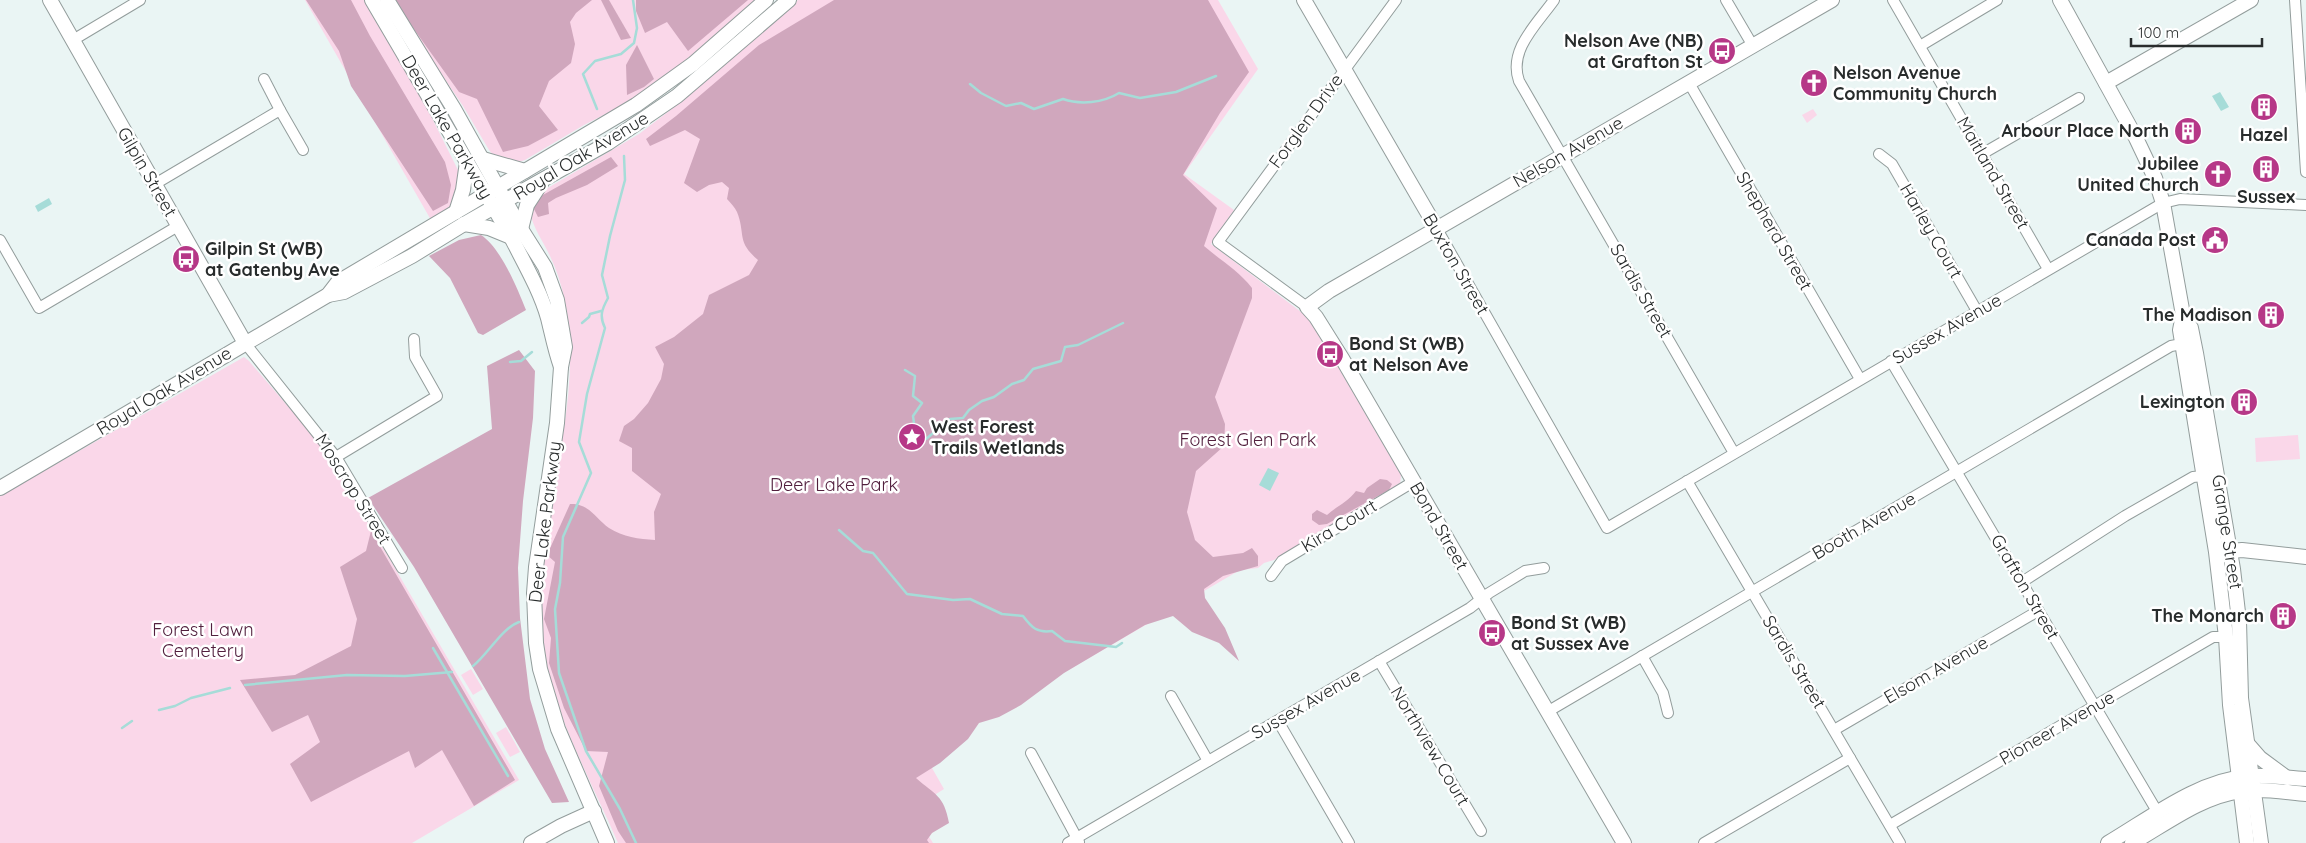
<svg xmlns="http://www.w3.org/2000/svg" width="2306" height="843" font-family="Quicksand,sans-serif">
	<style>
		.green { fill: #fad7e9 }
		.forest { fill: #d0a7bd }
		.water { fill: #a6dcd8 }
		.lines { fill: none; stroke-linecap: round; stroke-linejoin: round }
		.stream { stroke: #a6dcd8; stroke-width: 2.5 }
		.street-casing { stroke: #939d9c; stroke-width: 12 }
		.secondary-casing { stroke: #939d9c; stroke-width: 16 }
		.street { stroke: #fff; stroke-width: 10 }
		.secondary { stroke: #fff; stroke-width: 14 }
		.labels { text-anchor: middle; stroke-width: 5; stroke-linejoin: round; paint-order: stroke }
		.poi-label { font-size: 18px; font-weight: bold; fill: #282c2c; stroke: #fff; text-anchor: end }
		.street-label { font-size: 18px; fill: #282c2c; stroke: #fff }
		.park-label { font-size: 18px; fill: #52203e; stroke: #fff }
	</style>
	<rect width="100%" height="100%" fill="#eaf5f4"/>
	<!-- green -->
	<g class="green">
		<polygon points="305,0 365,0 419,92 458,170 460,179 451,207 431,220"/>
		<path d="M391,0H759L680,68L643,95L584,125L525,160C512,165 497,161 489,150L463,106Z"/>
		<path d="M798,0H1218L1258,69L1184,174L1234,210L1211,244L1305,315L1316,329L1401,475L1400,485L1274,560L1264,563L1258,568L1240,570L924,754L944,789L914,808L932,833L928,835L933,843H618C584,764 536,685 539,596C542,512 573,429 570,344C569,315 563,283 550,256C543,241 533,228 530,212L541,192L639,134L669,111Z"/>
		<polygon points="1813,109 1817,115 1807,123 1802,115"/>
		<polygon points="244,357 249,361 316,439 334,464 519,780 412,843 0,843 0,496"/>
		<polygon points="2298,435 2300,459 2256,462 2255,438"/>
		<polygon points="471,669 483,689 473,695 461,675"/>
		<polygon points="506,727 520,752 510,757 496,733"/>
	</g>
	<!-- forest -->
	<g class="forest">
		<polygon points="306,0 351,0 370,36 445,162 451,185 448,203 433,211 351,86 339,51"/>
		<polygon points="393,0 592,0 576,13 570,22 575,44 571,63 549,81 539,106 558,130 528,146 503,152 477,99 459,92"/>
		<polygon points="601,0 609,0 631,38 621,40"/>
		<polygon points="636,0 748,0 688,51 667,22 645,33 636,11"/>
		<path d="M834,0H1208L1249,72L1220,113L1183,175L1217,208L1204,246C1220,260 1239,271 1252,288V298L1215,397L1225,424L1224,446L1196,471L1187,512L1195,540L1213,557L1243,553L1252,548L1258,556V566L1223,576L1204,589L1205,598L1225,628L1239,661L1219,643L1192,632L1173,616L1145,625L1064,673L1021,705L999,717L979,723L968,739L940,763L916,778C935,795 944,795 949,823L932,833L927,840L929,843H626L618,831L599,786L608,752L586,751L564,708L549,663L551,638L544,619L555,562L547,555L570,504C589,503 596,519 609,528C623,537 639,539 655,540L654,512L661,494L632,471V448L619,441L624,426L634,419L648,403L661,379L664,364L655,347L674,337L703,314L709,295L749,275L758,260C736,241 746,235 737,212C735,208 731,203 727,199L729,188L722,182L709,185L697,192L684,183L700,139L685,130L650,146L646,139L676,116L759,45Z"/>
		<polygon points="637,45 654,79 644,87 627,95 626,65"/>
		<polygon points="611,157 618,166 587,185 556,198 548,203 549,214 538,217 533,207 541,196"/>
		<path d="M481,235C501,248 517,288 526,310L483,335L478,333L450,278L429,256L459,240Z"/>
		<polygon points="519,350 535,371 533,418 523,501 518,568 520,618 530,699 545,749 569,802 552,803 414,567 368,498 492,429 487,366"/>
		<path d="M1380,479L1387,480L1392,484L1389,490L1327,524L1319,525L1312,520V514L1317,510L1327,515C1337,506 1348,502 1356,491L1364,493L1367,488Z"/>
		<polygon points="371,531 515,780 474,806 442,750 415,768 409,751 311,802 290,764 320,742 308,715 272,732 240,680 295,675 351,646 357,619 340,567 366,551"/>
	</g>
	<!-- water -->
	<g class="water">
		<polygon points="2220,92 2229,107 2221,111 2212,96"/>
		<polygon points="49,198 52,204 38,212 35,206"/>
		<polygon points="1268,468 1279,473 1270,491 1259,485"/>
	</g>
	<g class="lines">
		<!-- stream -->
		<g class="stream">
			<path d="M970,84L981,93L1006,106L1021,103L1034,109L1063,99C1080,105 1103,103 1119,93L1140,98L1176,92L1216,76"/>
			<polyline points="597,109 583,74 595,61 621,54 634,43 637,28 633,0"/>
			<path d="M624,156L625,180L610,236L602,275L608,298C602,309 599,316 605,328L587,394L579,442L591,473L563,537L560,583L555,609L559,673L586,751L620,809L636,843"/>
			<polyline points="582,323 589,317 590,314 601,311"/>
			<polyline points="510,362 521,361 532,352"/>
			<polyline points="905,370 915,376 913,396 922,403 913,416 915,430 922,439 926,439 950,419 963,418 969,410 982,401 994,397 1012,384 1024,380 1033,369 1061,361 1065,347 1078,345 1123,323"/>
			<path d="M839,530L863,551L873,553L907,594L953,600L970,599L1002,614L1023,616C1032,628 1037,633 1052,631L1065,641L1116,647L1122,643"/>
			<polyline points="433,648 508,776"/>
			<path d="M473,666C488,654 502,628 519,622"/>
			<polyline points="245,685 347,675 405,676 452,672"/>
			<polyline points="159,710 175,706 191,698 230,688"/>
			<polyline points="122,728 132,721"/>
		</g>
		<!-- street casing -->
		<g class="street-casing">
			<g id="street">
				<path d="M1554,0C1537,24 1508,50 1519,81L1734,453"/>
				<polyline points="1726,0 1753,46"/>
				<polyline points="1893,0 2048,269"/>
				<polyline points="2295,0 2306,172"/>
				<polyline points="73,40 140,0"/>
				<polyline points="1920,46 1997,0"/>
				<polyline points="264,79 280,110"/>
				<polyline points="1689,83 1860,379"/>
				<polyline points="1879,154 1892,164 1977,311"/>
				<polyline points="1982,154 2079,98"/>
				<polyline points="155,184 280,110 303,150"/>
				<polyline points="1437,229 1607,528 2163,203 2180,199 2306,205"/>
				<polyline points="0,240 39,308 178,226"/>
				<polyline points="1307,307 1218,242 1396,0"/>
				<polyline points="245,343 336,457 402,568"/>
				<polyline points="1891,361 2158,813"/>
				<polyline points="336,457 437,396 415,357 414,339"/>
				<polyline points="1687,481 1900,843"/>
				<polyline points="1271,576 1282,561 1413,482"/>
				<polyline points="2022,582 2125,516 2193,477 2203,476"/>
				<polyline points="1642,656 1663,693 1668,713"/>
				<polyline points="1379,661 1481,831"/>
				<polyline points="1171,696 1208,761"/>
				<polyline points="1547,712 2171,346 2182,344"/>
				<polyline points="1278,721 1349,843"/>
				<polyline points="1834,730 2038,611"/>
				<polyline points="1031,753 1079,842"/>
				<polyline points="1890,825 2213,637 2226,637"/>
				<polyline points="1068,843 1470,608 1489,593 1525,571 1544,568"/>
				<polyline points="1704,843 1850,758"/>
			</g>
		</g>
		<!-- secondary casing -->
		<g class="secondary-casing">
			<g id="secondary">
				<polyline points="50,0 245,343"/>
				<path d="M372,0L511,237C524,263 540,290 548,318C552,334 555,350 561,367"/>
				<polyline points="387,0 454,109 521,229 545,267 557,300 565,347 561,367 557,423 536,567 534,593 536,643 540,669 558,729 607,843"/>
				<polyline points="1304,0 1437,229"/>
				<polyline points="2060,0 2136,138 2155,178 2163,203 2183,315 2180,330 2216,552 2226,637 2230,705 2247,843"/>
				<polyline points="2106,83 2251,0"/>
				<polyline points="483,159 525,171"/>
				<polyline points="456,212 463,190 467,162"/>
				<polyline points="464,224 489,228 511,237"/>
				<polyline points="521,229 527,205 542,182"/>
				<polyline points="328,295 344,292 412,256 464,224 608,143 677,96 789,0"/>
				<polyline points="2183,315 2191,328 2196,353 2233,569 2239,621 2241,698 2261,843"/>
				<polyline points="0,488 328,295 338,282 636,105 693,64 766,0"/>
				<polyline points="2221,552 2242,550 2306,557"/>
				<polyline points="2246,742 2260,758 2287,778"/>
				<polyline points="531,843 561,826 594,811"/>
				<polyline points="1624,843 1343,360 1316,317 1307,307 1329,291 1832,0"/>
				<path d="M2108,843C2152,817 2197,781 2249,776C2267,775 2287,778 2306,779"/>
				<path d="M2132,843C2166,824 2200,797 2240,791C2262,788 2284,792 2306,794"/>
			</g>
		</g>
		<!-- street -->
		<use href="#street" class="street"/>
		<!-- secondary -->
		<use href="#secondary" class="secondary"/>
	</g>
	<!-- icons -->
	<defs>
		<g id="bus-disc" transform="scale(1.4375)"><circle r="9.5" fill="#b63887" stroke="#fff"/><path d="M-5-6H5V4H4V6H2V4H-2V6H-4V4H-5ZM-3.5-4V0h7V-4ZM-3.5 1.2v1.5H-2V1.2ZM2 1.2v1.5H3.5V1.2Z" fill="#fff"/></g>
		<g id="church-disc" transform="scale(1.4375)"><circle r="9.5" fill="#b63887" stroke="#fff"/><path d="M-1.2-6h2.4v3.5h3.3v2.4h-3.3V6h-2.4V-.1h-3.3v-2.4h3.3Z" fill="#fff"/></g>
		<g id="building-disc" transform="scale(1.4375)"><circle r="9.5" fill="#b63887" stroke="#fff"/><path d="M-4-6H4V6H1V3H-1V6H-4ZM-2.5-4.3h1.7v1.8h-1.7ZM.8-4.3h1.7v1.8H.8ZM-2.5-1h1.7V.8h-1.7ZM.8-1h1.7V.8H.8Z" fill="#fff"/></g>
		<g id="civic-disc" transform="scale(1.4375)"><circle r="9.5" fill="#b63887" stroke="#fff"/><path d="M-.6-6.5H3V-4.5H.6V-3L4-1V1h2V6H-6V1h2V-1L-.6-3ZM-1.2 2.5V6h2.4V2.5Z" fill="#fff"/></g>
		<g id="sight-disc" transform="scale(1.4375)"><circle r="9.5" fill="#b63887" stroke="#fff"/><path d="M0-6L1.8-2.2L6-1.7L2.9 1.2L3.7 5.4L0 3.3L-3.7 5.4L-2.9 1.2L-6-1.7L-1.8-2.2Z" fill="#fff"/></g>
	</defs>
	<g fill-rule="evenodd">
		<use href="#bus-disc" x="1722" y="51"/>
		<use href="#church-disc" x="1814" y="83"/>
		<use href="#building-disc" x="2264" y="107"/>
		<use href="#building-disc" x="2188" y="131"/>
		<use href="#building-disc" x="2266" y="169"/>
		<use href="#church-disc" x="2218" y="174"/>
		<use href="#civic-disc" x="2215" y="240"/>
		<use href="#bus-disc" x="186" y="259"/>
		<use href="#building-disc" x="2271" y="315"/>
		<use href="#bus-disc" x="1330" y="354"/>
		<use href="#building-disc" x="2244" y="402"/>
		<use href="#sight-disc" x="912" y="437"/>
		<use href="#building-disc" x="2283" y="616"/>
		<use href="#bus-disc" x="1492" y="633"/>
	</g>
	<g class="labels">
		<!-- poi labels -->
		<g class="poi-label">
			<text x="1703" y="47">Nelson Ave (NB)<tspan x="1703" dy="21">at Grafton St</tspan></text>
			<text x="1833" y="79" text-anchor="start">Nelson Avenue<tspan x="1833" dy="21">Community Church</tspan></text>
			<text x="2169" y="137">Arbour Place North</text>
			<text x="2264" y="141" text-anchor="middle">Hazel</text>
			<text x="2199" y="170">Jubilee<tspan x="2199" dy="21">United Church</tspan></text>
			<text x="2266" y="203" text-anchor="middle">Sussex</text>
			<text x="2196" y="246">Canada Post</text>
			<text x="205" y="255" text-anchor="start">Gilpin St (WB)<tspan x="205" dy="21">at Gatenby Ave</tspan></text>
			<text x="2252" y="321">The Madison</text>
			<text x="1349" y="350" text-anchor="start">Bond St (WB)<tspan x="1349" dy="21">at Nelson Ave</tspan></text>
			<text x="2225" y="408">Lexington</text>
			<text x="931" y="433" text-anchor="start">West Forest<tspan x="931" dy="21">Trails Wetlands</tspan></text>
			<text x="2264" y="622">The Monarch</text>
			<text x="1511" y="629" text-anchor="start">Bond St (WB)<tspan x="1511" dy="21">at Sussex Ave</tspan></text>
		</g>
		<!-- street labels -->
		<g class="street-label">
			<text transform="translate(1306 121) rotate(-54)" y="6">Forglen Drive</text>
			<text transform="translate(447 127) rotate(60)" y="6">Deer Lake Parkway</text>
			<text transform="translate(1568 152) rotate(-30)" y="6">Nelson Avenue</text>
			<text transform="translate(581 156) rotate(-31)" y="6">Royal Oak Avenue</text>
			<text transform="translate(147 172) rotate(60)" y="6">Gilpin Street</text>
			<text transform="translate(1993 173) rotate(60)" y="6">Maitland Street</text>
			<text transform="translate(1774 231) rotate(60)" y="6">Shepherd Street</text>
			<text transform="translate(1931 231) rotate(60)" y="6">Harley Court</text>
			<text transform="translate(1456 264) rotate(60)" y="6">Buxton Street</text>
			<text transform="translate(1641 291) rotate(60)" y="6">Sardis Street</text>
			<text transform="translate(1947 329) rotate(-30)" y="6">Sussex Avenue</text>
			<text transform="translate(164 391) rotate(-31)" y="6">Royal Oak Avenue</text>
			<text transform="translate(353 489) rotate(58)" y="6">Moscrop Street</text>
			<text transform="translate(545 522) rotate(-83)" y="6">Deer Lake Parkway</text>
			<text transform="translate(1339 526) rotate(-31)" y="6">Kira Court</text>
			<text transform="translate(1439 526) rotate(60)" y="6">Bond Street</text>
			<text transform="translate(1864 526) rotate(-30)" y="6">Booth Avenue</text>
			<text transform="translate(2227 532) rotate(81)" y="6">Grange Street</text>
			<text transform="translate(2025 587) rotate(60)" y="6">Grafton Street</text>
			<text transform="translate(1794 662) rotate(59)" y="6">Sardis Street</text>
			<text transform="translate(1936 670) rotate(-30)" y="6">Elsom Avenue</text>
			<text transform="translate(1306 704) rotate(-30)" y="6">Sussex Avenue</text>
			<text transform="translate(2057 728) rotate(-30)" y="6">Pioneer Avenue</text>
			<text transform="translate(1430 746) rotate(59)" y="6">Northview Court</text>
		</g>
		<!-- park labels -->
		<g class="park-label">
			<text x="1248" y="446">Forest Glen Park</text>
			<text x="834" y="491">Deer Lake Park</text>
			<text x="203" y="636">Forest Lawn<tspan x="203" dy="21">Cemetery</tspan></text>
		</g>
	</g>
	<!-- scale -->
	<path d="M2131 38v8h131v-8" fill="none" stroke="#282c2c" stroke-width="2.5"/>
	<text x="2138" y="38" font-size="15" fill="#282c2c" stroke="#ffffff" stroke-width="4" paint-order="stroke">100 m</text>
</svg>
